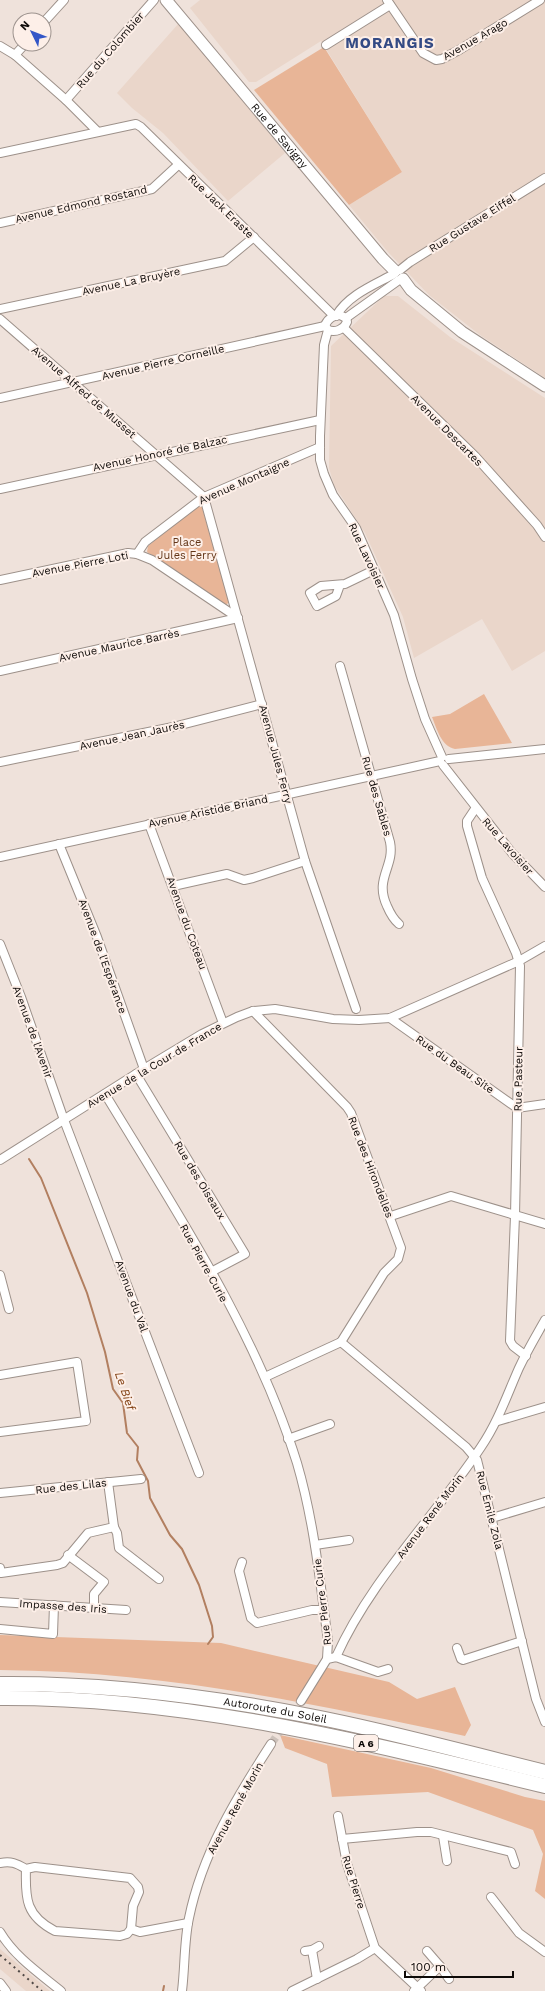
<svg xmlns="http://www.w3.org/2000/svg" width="545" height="1991" font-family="'Work Sans',sans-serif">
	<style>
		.built { fill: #ead6ca }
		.green { fill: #e8b597 }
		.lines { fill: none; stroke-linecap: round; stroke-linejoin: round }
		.stream { stroke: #b27f60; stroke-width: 2 }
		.street-tunnel { stroke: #cdc2bb; stroke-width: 8; stroke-dasharray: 8 4; stroke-linecap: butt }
		.street-casing { stroke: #9d918a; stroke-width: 10 }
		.secondary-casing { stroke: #9d918a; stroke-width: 13 }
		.highway-casing { stroke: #9d918a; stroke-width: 16 }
		.street { stroke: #fff; stroke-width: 8 }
		.secondary { stroke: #fff; stroke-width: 11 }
		.highway { stroke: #fff; stroke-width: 14 }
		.rail { stroke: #504946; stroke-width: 2; stroke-dasharray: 2 4; stroke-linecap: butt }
		.labels { text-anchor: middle; stroke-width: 4; stroke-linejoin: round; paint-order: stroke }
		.shield { fill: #fdefe8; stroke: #564f4b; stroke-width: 1 }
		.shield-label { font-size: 10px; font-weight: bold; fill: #0e0a08 }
		.street-label { font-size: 11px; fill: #0e0a08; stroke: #fdefe8 }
		.park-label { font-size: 11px; fill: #633517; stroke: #fdefe8 }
		.water-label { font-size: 12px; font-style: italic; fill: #844417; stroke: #fdefe8 }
		.district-label { font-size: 15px; font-weight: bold; letter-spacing: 1px; fill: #344a84; stroke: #fdefe8 }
	</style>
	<rect width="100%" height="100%" fill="#efe2db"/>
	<!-- built -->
	<g class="built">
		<polygon points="200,0 545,0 545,378 480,335 429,295 387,251 349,205 402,172 321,41 256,82 249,82 190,8"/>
		<polygon points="179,23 285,153 228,201 163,133 132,108 117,93"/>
		<polygon points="384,296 398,296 450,337 545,398 545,651 512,671 482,619 414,658 403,617 365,533 334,485 329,468 331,346"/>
		<polygon points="0,1949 50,1991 26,1991 0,1969"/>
	</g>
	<!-- green -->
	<g class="green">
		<polygon points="324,47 402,172 349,205 254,90"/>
		<polygon points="196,507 202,507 229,602 226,605 147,552 148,546"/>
		<path d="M484,694L512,743L455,749C441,746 437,729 432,717L450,714Z"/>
		<path d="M0,1635L221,1643L389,1682L417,1699L455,1687L471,1725L465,1736C310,1703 159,1671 0,1670Z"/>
		<polygon points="280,1735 431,1768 525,1797 545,1801 545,1899 535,1891 543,1854 533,1830 428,1792 332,1797 327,1764 285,1748"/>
	</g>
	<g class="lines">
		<!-- stream -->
		<g class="stream">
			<polyline points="29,1159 41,1178 87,1293 105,1352 113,1389 123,1403 127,1433 138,1447 137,1460 148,1481 150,1498 170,1535 182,1549 199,1585 212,1626 213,1637 208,1644"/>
			<polyline points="163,1991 164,1986"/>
		</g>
		<!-- street-tunnel -->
		<polyline class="street-tunnel" points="271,1744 301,1701"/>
		<!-- street casing -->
		<g class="street-casing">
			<g id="street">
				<polyline points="387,0 423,53 436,60 442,59 459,50 540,0"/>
				<polyline points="44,22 64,0"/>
				<polyline points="326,45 390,5"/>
				<polyline points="0,46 15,55 66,100 97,131"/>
				<polyline points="15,55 25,44"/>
				<polyline points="66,100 154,0"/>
				<polyline points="0,153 136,124 141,127 334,316"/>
				<polyline points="0,223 152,189 178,165"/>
				<polyline points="400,270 410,262 545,178"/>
				<polyline points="0,309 225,261 254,237"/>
				<path d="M340,315L346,318L347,322C344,329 336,333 328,330L325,325C328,319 333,315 340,315Z"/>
				<path d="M336,316C348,295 374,285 394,274"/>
				<polyline points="346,318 399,280"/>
				<polyline points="0,319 204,497 305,861 356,1009"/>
				<polyline points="344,328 475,456 537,525 545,537"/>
				<polyline points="328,330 324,345 320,436 320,460 324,474 333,495 356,528 394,615 412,679 425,719 442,757"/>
				<polyline points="0,398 325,326"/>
				<polyline points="0,489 320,420"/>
				<polyline points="137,554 145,542 204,497 320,447"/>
				<polyline points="0,580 128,553 137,554 152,560 238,618"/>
				<polyline points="340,585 336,596 317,606 310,593 321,586 345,584 374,570"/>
				<path d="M340,666L390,842C395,867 374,878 387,906C390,913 393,919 399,924"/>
				<polyline points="0,671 238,618"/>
				<polyline points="449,759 545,749"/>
				<polyline points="0,762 173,727 262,704"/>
				<polyline points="443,765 512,853 545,887"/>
				<polyline points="475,809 467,821 467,826 482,878 516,953 520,966 515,1216 510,1341 513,1346 526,1356"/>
				<polyline points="149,824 223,1023"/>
				<polyline points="59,844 97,937 144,1069"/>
				<polyline points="0,857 440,761"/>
				<polyline points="173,886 227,874 244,880 253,878 305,861"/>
				<polyline points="0,944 21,997 64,1120 199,1473"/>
				<polyline points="253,1011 347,1107 351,1113 401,1248 398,1259 384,1273 341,1342"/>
				<polyline points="390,1018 517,1108 545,1104"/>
				<polyline points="136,1074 245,1254 211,1272"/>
				<path d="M105,1094C176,1211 256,1331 297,1463C314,1521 320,1581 328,1641L327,1659"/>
				<polyline points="0,1160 144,1069 202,1034 237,1017 253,1011 275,1009 333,1019 359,1020 390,1018 519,961 545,946"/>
				<polyline points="391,1216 451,1196 545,1224"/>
				<polyline points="0,1275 9,1309"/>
				<polyline points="341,1342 466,1447 477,1460 536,1699 545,1722"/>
				<polyline points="0,1375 77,1362 86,1421 0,1432"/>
				<polyline points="265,1377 341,1342"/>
				<polyline points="498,1421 545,1407"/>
				<polyline points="288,1439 330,1424"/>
				<polyline points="0,1493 141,1479"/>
				<polyline points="492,1518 545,1502"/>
				<polyline points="114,1527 117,1533 119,1548 159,1579"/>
				<polyline points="315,1545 349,1540"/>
				<polyline points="68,1555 104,1582 94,1594 94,1608"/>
				<polyline points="242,1562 239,1571 251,1618 257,1623 312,1610 324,1610"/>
				<polyline points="0,1568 1,1573 57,1565 63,1563 88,1533 114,1527 108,1482"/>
				<polyline points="0,1602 126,1610"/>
				<polyline points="0,1629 53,1634 54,1605"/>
				<polyline points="457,1648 461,1659 463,1660 522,1641"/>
				<path d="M336,1657C371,1579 434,1518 481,1447C498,1422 507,1395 519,1368C527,1351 536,1336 545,1320"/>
				<polyline points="301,1701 327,1659 336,1657 378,1672 388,1669"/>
				<polyline points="338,1816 347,1864 375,1948 421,1991"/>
				<polyline points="443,1836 447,1861"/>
				<polyline points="342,1839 417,1832 431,1832 511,1852 515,1864"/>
				<path d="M0,1863C11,1861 16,1863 26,1869L35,1867L130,1878L138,1887L139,1892L133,1906L131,1929L127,1934L120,1936L55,1931C26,1916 25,1899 26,1869"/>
				<polyline points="491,1897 519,1933 545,1952"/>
				<polyline points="131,1929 140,1932 188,1923"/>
				<path d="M0,1932C15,1957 39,1973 61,1991"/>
				<polyline points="312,1950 317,1979"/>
				<polyline points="305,1951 312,1950 319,1946"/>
				<polyline points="427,1951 440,1966 449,1979"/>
				<polyline points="0,1983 6,1991"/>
				<path d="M182,1991C185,1967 184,1941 189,1918C202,1854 236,1798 271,1744"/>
				<polyline points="292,1991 357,1959 375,1948"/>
				<polyline points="414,1991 440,1966"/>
			</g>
		</g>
		<!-- secondary casing -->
		<g class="secondary-casing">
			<g id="secondary">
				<path id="s1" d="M166,0L383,259L395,271"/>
				<polyline points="403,279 411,290 462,332 545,386"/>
			</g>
		</g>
		<!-- highway casing -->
		<g class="highway-casing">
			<g id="highway">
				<path id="s2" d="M0,1684C103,1683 208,1696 310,1716C389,1731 467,1753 545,1772"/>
				<path d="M0,1698C186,1697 366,1742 545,1786"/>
			</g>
		</g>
		<!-- street -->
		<use href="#street" class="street"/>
		<!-- secondary -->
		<use href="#secondary" class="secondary"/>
		<!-- highway -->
		<use href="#highway" class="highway"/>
		<!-- rail -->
		<polyline class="rail" points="0,1955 42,1991"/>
	</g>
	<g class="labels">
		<!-- shield labels -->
		<rect class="shield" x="354" y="1735" width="24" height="16" rx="3"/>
		<g class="shield-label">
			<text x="366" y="1747">A 6</text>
		</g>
		<!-- street labels -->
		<g class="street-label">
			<text transform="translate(475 39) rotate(-30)" y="4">Avenue Arago</text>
			<text transform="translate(110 50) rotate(-49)" y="4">Rue du Colombier</text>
			<text dy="4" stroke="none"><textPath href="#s1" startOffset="177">Rue de Savigny</textPath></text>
			<text transform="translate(81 204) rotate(-13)" y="4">Avenue Edmond Rostand</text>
			<text transform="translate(221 206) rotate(44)" y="4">Rue Jack Eraste</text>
			<text transform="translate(472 223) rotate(-32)" y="4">Rue Gustave Eiffel</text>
			<text transform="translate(131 281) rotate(-12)" y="4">Avenue La Bruyère</text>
			<text transform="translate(163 362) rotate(-13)" y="4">Avenue Pierre Corneille</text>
			<text transform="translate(84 392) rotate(41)" y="4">Avenue Alfred de Musset</text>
			<text transform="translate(447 430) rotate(45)" y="4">Avenue Descartes</text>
			<text transform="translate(160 453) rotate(-12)" y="4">Avenue Honoré de Balzac</text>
			<text transform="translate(244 481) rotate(-24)" y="4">Avenue Montaigne</text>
			<text transform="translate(367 556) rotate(65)" y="4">Rue Lavoisier</text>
			<text transform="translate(80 564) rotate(-11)" y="4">Avenue Pierre Loti</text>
			<text transform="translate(119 645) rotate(-12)" y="4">Avenue Maurice Barrès</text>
			<text transform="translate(132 735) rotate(-12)" y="4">Avenue Jean Jaurès</text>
			<text transform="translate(276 754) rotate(75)" y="4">Avenue Jules Ferry</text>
			<text transform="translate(377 796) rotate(74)" y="4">Rue des Sables</text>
			<text transform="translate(208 811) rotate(-12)" y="4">Avenue Aristide Briand</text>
			<text transform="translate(508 846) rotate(49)" y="4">Rue Lavoisier</text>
			<text transform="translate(187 923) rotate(70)" y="4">Avenue du Coteau</text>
			<text transform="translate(103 956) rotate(70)" y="4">Avenue de l'Espérance</text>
			<text transform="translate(33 1032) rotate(70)" y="4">Avenue de l'Avenir</text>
			<text transform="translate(455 1064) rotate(35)" y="4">Rue du Beau Site</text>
			<text transform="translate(154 1065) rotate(-31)" y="4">Avenue de la Cour de France</text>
			<text transform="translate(518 1079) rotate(-89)" y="4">Rue Pasteur</text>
			<text transform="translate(371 1167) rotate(69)" y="4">Rue des Hirondelles</text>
			<text transform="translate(200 1180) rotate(59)" y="4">Rue des Oiseaux</text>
			<text transform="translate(204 1263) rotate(61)" y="4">Rue Pierre Curie</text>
			<text transform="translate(132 1296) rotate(70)" y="4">Avenue du Val</text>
			<text transform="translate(71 1486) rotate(-6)" y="4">Rue des Lilas</text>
			<text transform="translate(490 1510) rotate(76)" y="4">Rue Émile Zola</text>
			<text transform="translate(430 1516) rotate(-53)" y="4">Avenue René Morin</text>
			<text transform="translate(322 1602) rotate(-97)" y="4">Rue Pierre Curie</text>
			<text transform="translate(63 1606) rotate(4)" y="4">Impasse des Iris</text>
			<text dy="4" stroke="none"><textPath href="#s2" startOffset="277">Autoroute du Soleil</textPath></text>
			<text transform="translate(235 1808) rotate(-61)" y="4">Avenue René Morin</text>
			<text transform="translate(354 1882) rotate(73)" y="4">Rue Pierre</text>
		</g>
		<!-- park labels -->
		<g class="park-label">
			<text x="187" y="546">Place<tspan x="187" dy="13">Jules Ferry</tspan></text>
		</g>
		<!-- water labels -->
		<g class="water-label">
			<text transform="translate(125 1391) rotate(71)" y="4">Le Bief</text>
		</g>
		<!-- district labels -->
		<g class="district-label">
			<text x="390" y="48">MORANGIS</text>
		</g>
	</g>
	<!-- north arrow -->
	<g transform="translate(32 32) rotate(313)"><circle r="19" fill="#fdefe8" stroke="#9d938e"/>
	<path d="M0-3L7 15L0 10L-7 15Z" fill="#3356c7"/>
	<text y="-6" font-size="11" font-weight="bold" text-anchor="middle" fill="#0e0a08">N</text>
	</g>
	<!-- scale -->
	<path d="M405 1971v6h108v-6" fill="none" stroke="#0e0a08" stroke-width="2"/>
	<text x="411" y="1971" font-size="12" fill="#0e0a08" stroke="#fdefe8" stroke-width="3" paint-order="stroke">100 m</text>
</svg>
